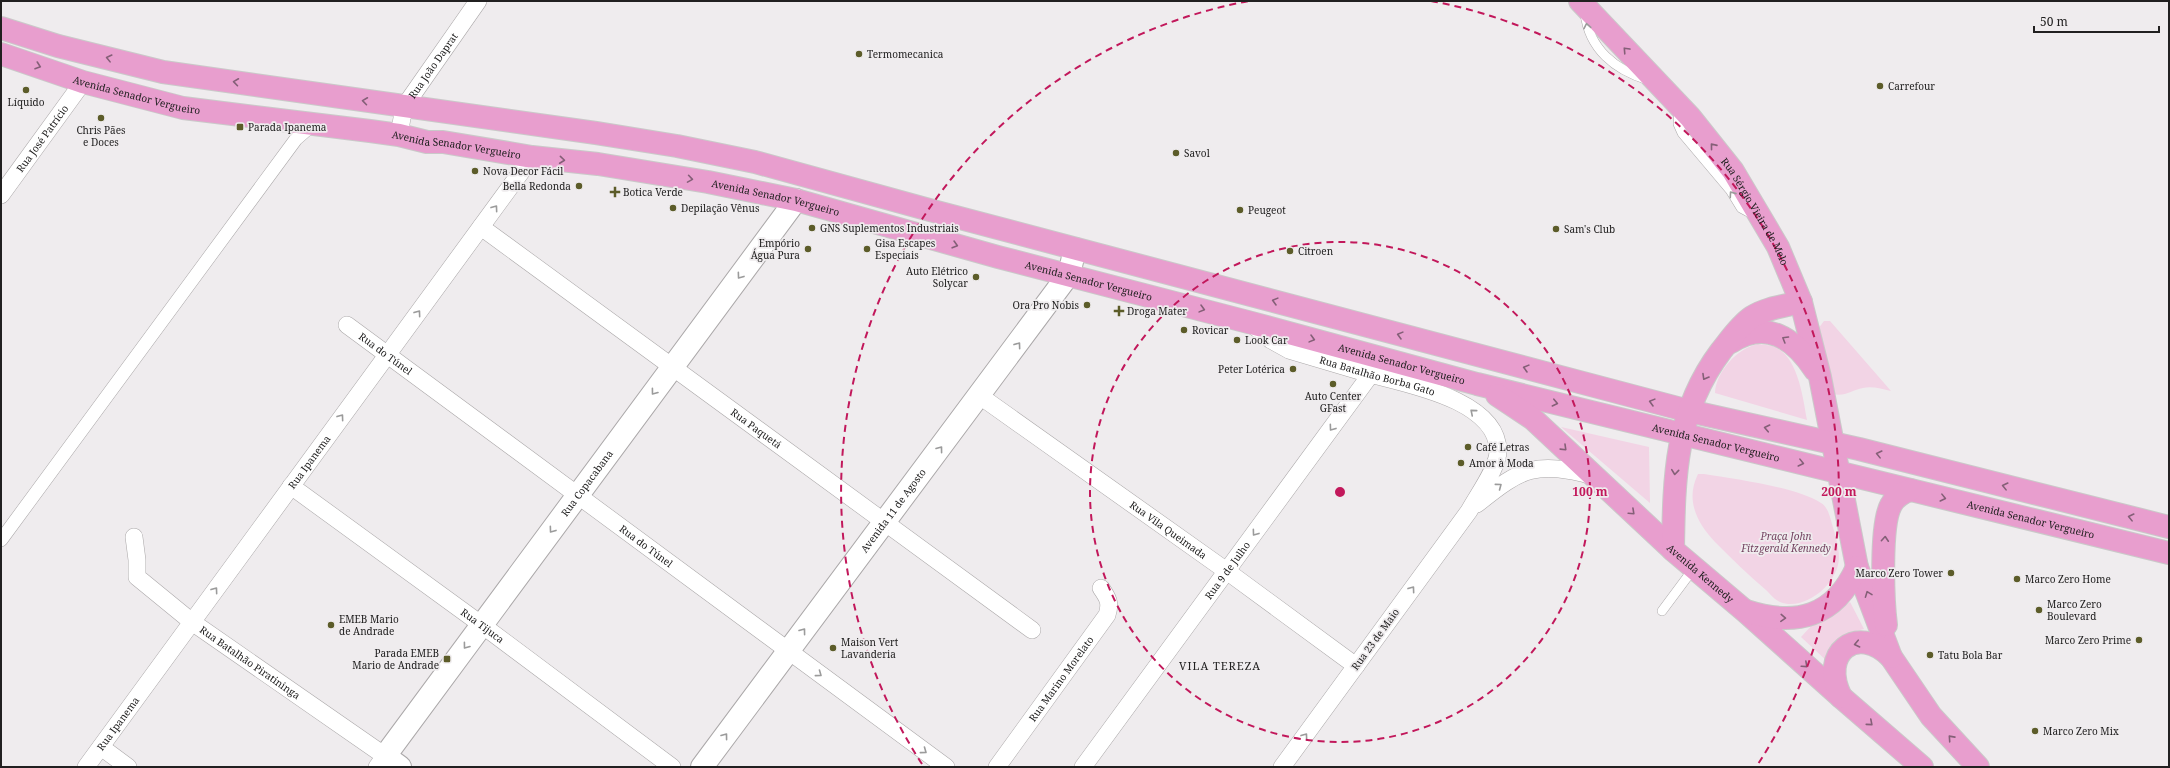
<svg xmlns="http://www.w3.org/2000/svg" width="2170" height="768" font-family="'Noto Serif',serif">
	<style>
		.green { fill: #f2d4e5 }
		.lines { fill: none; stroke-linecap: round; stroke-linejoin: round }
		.service-casing { stroke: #aba8a9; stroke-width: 10 }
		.pedestrian-casing { stroke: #aba8a9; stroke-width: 14 }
		.minor-casing { stroke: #aba8a9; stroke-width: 18 }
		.tertiary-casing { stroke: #aba8a9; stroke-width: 24 }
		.primary-casing { stroke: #cac9c9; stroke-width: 24 }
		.service { stroke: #fff; stroke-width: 9 }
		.pedestrian { stroke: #fff; stroke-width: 13 }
		.minor { stroke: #fff; stroke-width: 17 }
		.tertiary { stroke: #fff; stroke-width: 22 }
		.primary { stroke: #e89ece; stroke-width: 22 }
		.oneway { stroke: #9b9b9b }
		.oneway2 { stroke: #845f77 }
		.ring { fill: none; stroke: #c2185b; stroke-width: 2; stroke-dasharray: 7 5 }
		.poi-dot { fill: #5c5c29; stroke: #efecee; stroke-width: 1.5 }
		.labels { text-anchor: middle; stroke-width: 3.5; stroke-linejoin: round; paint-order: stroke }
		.poi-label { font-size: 10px; fill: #212020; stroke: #efecee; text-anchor: start }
		.street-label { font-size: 10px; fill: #212020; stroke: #efecee }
		.park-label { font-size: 10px; font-style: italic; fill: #744461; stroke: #efecee }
		.neighbourhood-label { font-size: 11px; letter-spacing: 1px; fill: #212020; stroke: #efecee }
		.centre { fill: #c2185b; stroke: #efecee; stroke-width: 2 }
		.ring-label { font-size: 12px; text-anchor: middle; font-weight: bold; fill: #c2185b; stroke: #efecee; stroke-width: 3.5; stroke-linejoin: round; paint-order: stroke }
	</style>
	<rect width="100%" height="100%" fill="#efecee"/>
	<!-- green -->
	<g class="green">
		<path d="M1824,321H1830L1891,391C1882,389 1872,386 1863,388C1852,390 1845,397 1833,394L1818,329Z"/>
		<path d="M1758,344C1763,345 1769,345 1773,346C1798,355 1803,398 1807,420L1715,393C1716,372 1737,348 1758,344Z"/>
		<polygon points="1561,427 1649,447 1650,503"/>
		<path d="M1698,474H1704C1735,479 1796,487 1821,503C1828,507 1830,517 1832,524C1835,534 1839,547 1839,557C1839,583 1805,612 1780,602C1775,600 1770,594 1766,590C1748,575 1732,559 1715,542C1697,523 1685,500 1698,474Z"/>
		<path d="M1850,602L1864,629C1842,634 1834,639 1828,662L1801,637L1814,623L1831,615Z"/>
	</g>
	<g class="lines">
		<!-- service casing -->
		<g class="service-casing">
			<g id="service">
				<path d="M1585,13C1589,49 1615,70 1648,80"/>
				<polyline points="1679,109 1678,124 1682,133 1730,190 1741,208 1754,215"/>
				<polyline points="1662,611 1694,568"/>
			</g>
		</g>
		<!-- pedestrian casing -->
		<g class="pedestrian-casing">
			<polyline id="pedestrian" points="1,540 296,139 312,125"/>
		</g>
		<!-- minor casing -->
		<g class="minor-casing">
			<g id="minor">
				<path id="s1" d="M399,135L404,107L478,1"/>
				<path id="s2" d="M1,195L83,82"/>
				<path id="s3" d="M481,227L1032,630"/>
				<path id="s4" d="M347,325L946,767"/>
				<path id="s5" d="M1253,325L1271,340L1289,350C1316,358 1343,366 1370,374C1407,384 1498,400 1498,451C1498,468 1477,496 1469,511L1282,767"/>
				<path id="s6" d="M980,396L1228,572L1356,666"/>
				<path id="s7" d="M291,486L482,625L672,767"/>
				<path d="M1477,504C1523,467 1535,461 1594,476"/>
				<path id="s8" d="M134,537L137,560V577L192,622L385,756L377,767"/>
				<polyline points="101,747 128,767"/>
				<path id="s9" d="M86,767L532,157"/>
				<path id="s10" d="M997,767L1107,615C1111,603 1108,598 1101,588"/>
				<path id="s11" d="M1083,767L1371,374"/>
			</g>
		</g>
		<!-- tertiary casing -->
		<g class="tertiary-casing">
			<g id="tertiary">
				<path id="s12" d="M400,767L385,756L796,200"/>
				<path id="s13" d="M702,767L1069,274L1075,249"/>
			</g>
		</g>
		<!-- primary casing -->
		<g class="primary-casing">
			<g id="primary">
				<path id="s14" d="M1580,1L1690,117L1733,171L1778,247L1801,302L1820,377L1857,567L1891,657L1931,716L1978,767"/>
				<polyline points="1,28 58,46 163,72 596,133 677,146 755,162 937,212 1689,411 1859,449 2169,527"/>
				<path id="s15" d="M1,54L83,82L183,108L370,131L399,135L427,142H443L532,157L598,164L708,182L796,200L998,257L1248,322L1477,384L2169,553"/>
				<path d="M1731,342C1766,319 1794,338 1815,370"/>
				<path id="s16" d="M1497,395L1533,419L1673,550L1745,611L1841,697L1922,767"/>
				<path d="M1673,550C1674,477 1675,412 1721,351C1730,340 1740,325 1752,317C1766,308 1784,306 1801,302"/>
				<path d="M1746,611C1796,627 1835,617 1857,567"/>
				<path d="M1886,625C1883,601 1880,525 1891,505C1895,497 1902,493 1910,490"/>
				<path d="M1841,697C1819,653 1857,623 1891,657"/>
			</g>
		</g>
		<!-- service -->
		<use href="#service" class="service"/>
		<!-- pedestrian -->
		<use href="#pedestrian" class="pedestrian"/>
		<!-- minor -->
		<use href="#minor" class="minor"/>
		<!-- tertiary -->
		<use href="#tertiary" class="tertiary"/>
		<!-- primary -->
		<use href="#primary" class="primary"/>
	</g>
	<!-- one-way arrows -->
	<defs><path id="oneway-chevron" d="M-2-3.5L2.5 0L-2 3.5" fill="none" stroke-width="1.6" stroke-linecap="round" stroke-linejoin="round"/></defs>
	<g class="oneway">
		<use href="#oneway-chevron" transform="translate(1587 26) rotate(-101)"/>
		<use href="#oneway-chevron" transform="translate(1732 194) rotate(-125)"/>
		<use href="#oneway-chevron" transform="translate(495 208) rotate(-54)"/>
		<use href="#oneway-chevron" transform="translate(740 276) rotate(126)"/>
		<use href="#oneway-chevron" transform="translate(418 313) rotate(-54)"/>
		<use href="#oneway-chevron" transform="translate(1018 345) rotate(-54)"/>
		<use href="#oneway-chevron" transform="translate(654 392) rotate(127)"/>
		<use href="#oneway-chevron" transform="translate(1473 412) rotate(-140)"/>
		<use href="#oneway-chevron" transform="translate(341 417) rotate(-54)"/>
		<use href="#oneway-chevron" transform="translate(1332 428) rotate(126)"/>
		<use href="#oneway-chevron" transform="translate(940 449) rotate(-53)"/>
		<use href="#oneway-chevron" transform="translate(1499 486) rotate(-37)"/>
		<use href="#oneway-chevron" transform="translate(552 530) rotate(126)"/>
		<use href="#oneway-chevron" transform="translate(1255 533) rotate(126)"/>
		<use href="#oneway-chevron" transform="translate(1412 589) rotate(-54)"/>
		<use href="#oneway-chevron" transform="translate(215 590) rotate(-54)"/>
		<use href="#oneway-chevron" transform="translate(803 631) rotate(-53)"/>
		<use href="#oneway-chevron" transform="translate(466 646) rotate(127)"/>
		<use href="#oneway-chevron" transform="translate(819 674) rotate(36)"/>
		<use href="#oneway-chevron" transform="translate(725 736) rotate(-53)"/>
		<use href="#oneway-chevron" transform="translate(1305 736) rotate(-54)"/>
		<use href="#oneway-chevron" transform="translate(924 751) rotate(36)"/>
	</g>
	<g class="oneway2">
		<use href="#oneway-chevron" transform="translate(1626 50) rotate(-133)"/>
		<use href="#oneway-chevron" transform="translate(109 58) rotate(-166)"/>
		<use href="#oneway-chevron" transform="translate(38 66) rotate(19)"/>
		<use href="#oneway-chevron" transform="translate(236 82) rotate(-172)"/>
		<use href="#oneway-chevron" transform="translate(365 101) rotate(-172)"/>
		<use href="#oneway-chevron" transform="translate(1713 146) rotate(-129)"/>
		<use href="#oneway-chevron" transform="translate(562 160) rotate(6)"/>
		<use href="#oneway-chevron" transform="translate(690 179) rotate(9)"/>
		<use href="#oneway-chevron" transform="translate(955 245) rotate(16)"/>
		<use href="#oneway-chevron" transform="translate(1275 301) rotate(-165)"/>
		<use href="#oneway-chevron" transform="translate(1202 309) rotate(15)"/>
		<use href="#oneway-chevron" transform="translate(1400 335) rotate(-165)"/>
		<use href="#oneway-chevron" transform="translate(1312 339) rotate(15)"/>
		<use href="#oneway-chevron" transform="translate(1785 339) rotate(-149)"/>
		<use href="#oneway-chevron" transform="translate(1526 368) rotate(-165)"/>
		<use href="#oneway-chevron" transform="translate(1705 377) rotate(120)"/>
		<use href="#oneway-chevron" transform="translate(1652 402) rotate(-165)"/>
		<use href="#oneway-chevron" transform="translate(1555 403) rotate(13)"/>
		<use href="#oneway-chevron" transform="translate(1767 428) rotate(-168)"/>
		<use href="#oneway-chevron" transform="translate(1564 448) rotate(44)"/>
		<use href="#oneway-chevron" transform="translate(1879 454) rotate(-166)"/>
		<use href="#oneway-chevron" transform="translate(1801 463) rotate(14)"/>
		<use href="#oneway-chevron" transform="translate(1675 472) rotate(96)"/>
		<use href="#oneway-chevron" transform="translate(2005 486) rotate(-166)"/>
		<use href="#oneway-chevron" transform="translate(1943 498) rotate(14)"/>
		<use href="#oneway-chevron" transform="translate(1632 512) rotate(43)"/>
		<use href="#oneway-chevron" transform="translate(2131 517) rotate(-166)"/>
		<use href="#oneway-chevron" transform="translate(1885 539) rotate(-86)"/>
		<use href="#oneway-chevron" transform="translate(1868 594) rotate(-111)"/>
		<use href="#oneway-chevron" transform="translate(1783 618) rotate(3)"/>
		<use href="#oneway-chevron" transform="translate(1857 644) rotate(168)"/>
		<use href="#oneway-chevron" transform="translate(1805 665) rotate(42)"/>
		<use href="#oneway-chevron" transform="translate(1870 723) rotate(41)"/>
		<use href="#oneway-chevron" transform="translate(1951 738) rotate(-132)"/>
	</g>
	<!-- distance rings -->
	<g class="ring">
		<circle cx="1340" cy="492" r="250"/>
		<path d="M922 764A499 499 0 0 1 1249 1M1431 1A499 499 0 0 1 1758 764"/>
	</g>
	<!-- markers -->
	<g class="poi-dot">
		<circle cx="859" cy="54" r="4"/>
		<circle cx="1880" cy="86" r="4"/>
		<circle cx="26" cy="90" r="4"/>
		<circle cx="101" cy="118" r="4"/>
		<rect x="236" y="123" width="8" height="8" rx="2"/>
		<circle cx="1176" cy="153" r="4"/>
		<circle cx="475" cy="171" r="4"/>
		<circle cx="579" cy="186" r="4"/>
		<path d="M613 186h4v4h4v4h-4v4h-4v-4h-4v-4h4z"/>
		<circle cx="673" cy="208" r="4"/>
		<circle cx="1240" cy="210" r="4"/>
		<circle cx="812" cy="228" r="4"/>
		<circle cx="1556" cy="229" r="4"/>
		<circle cx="808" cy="249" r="4"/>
		<circle cx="867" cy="249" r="4"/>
		<circle cx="1290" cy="251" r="4"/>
		<circle cx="976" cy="277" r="4"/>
		<circle cx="1087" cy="305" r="4"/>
		<path d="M1117 305h4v4h4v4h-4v4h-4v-4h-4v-4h4z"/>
		<circle cx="1184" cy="330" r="4"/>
		<circle cx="1237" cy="340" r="4"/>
		<circle cx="1293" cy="369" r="4"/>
		<circle cx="1333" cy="384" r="4"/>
		<circle cx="1468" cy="447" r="4"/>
		<circle cx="1461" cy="463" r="4"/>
		<circle cx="1951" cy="573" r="4"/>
		<circle cx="2017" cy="579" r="4"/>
		<circle cx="2039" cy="610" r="4"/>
		<circle cx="331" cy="625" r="4"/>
		<circle cx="2139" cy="640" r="4"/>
		<circle cx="833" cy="648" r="4"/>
		<circle cx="1930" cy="655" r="4"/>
		<rect x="443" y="655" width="8" height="8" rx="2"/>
		<circle cx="2035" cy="731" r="4"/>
	</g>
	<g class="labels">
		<!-- poi labels -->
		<g class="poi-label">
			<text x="867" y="58">Termomecanica</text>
			<text x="1888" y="90">Carrefour</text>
			<text x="26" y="106" text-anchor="middle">Líquido</text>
			<text x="248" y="131">Parada Ipanema</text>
			<text x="101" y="134" text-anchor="middle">Chris Pães<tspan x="101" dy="12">e Doces</tspan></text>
			<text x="1184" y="157">Savol</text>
			<text x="483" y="175">Nova Decor Fácil</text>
			<text x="571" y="190" text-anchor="end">Bella Redonda</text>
			<text x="623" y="196">Botica Verde</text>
			<text x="681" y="212">Depilação Vênus</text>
			<text x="1248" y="214">Peugeot</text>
			<text x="820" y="232">GNS Suplementos Industriais</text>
			<text x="1564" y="233">Sam's Club</text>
			<text x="800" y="247" text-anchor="end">Empório<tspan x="800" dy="12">Água Pura</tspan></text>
			<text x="875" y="247">Gisa Escapes<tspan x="875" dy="12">Especiais</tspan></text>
			<text x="1298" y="255">Citroen</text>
			<text x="968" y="275" text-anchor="end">Auto Elétrico<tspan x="968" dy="12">Solycar</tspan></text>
			<text x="1079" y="309" text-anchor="end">Ora Pro Nobis</text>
			<text x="1127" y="315">Droga Mater</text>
			<text x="1192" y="334">Rovicar</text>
			<text x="1245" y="344">Look Car</text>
			<text x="1285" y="373" text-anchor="end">Peter Lotérica</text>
			<text x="1333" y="400" text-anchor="middle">Auto Center<tspan x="1333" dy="12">GFast</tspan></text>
			<text x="1476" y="451">Café Letras</text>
			<text x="1469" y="467">Amor à Moda</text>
			<text x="1943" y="577" text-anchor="end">Marco Zero Tower</text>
			<text x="2025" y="583">Marco Zero Home</text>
			<text x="2047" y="608">Marco Zero<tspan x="2047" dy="12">Boulevard</tspan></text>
			<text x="339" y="623">EMEB Mario<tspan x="339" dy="12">de Andrade</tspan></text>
			<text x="2131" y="644" text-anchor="end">Marco Zero Prime</text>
			<text x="841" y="646">Maison Vert<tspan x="841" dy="12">Lavanderia</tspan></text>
			<text x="439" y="657" text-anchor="end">Parada EMEB<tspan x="439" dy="12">Mario de Andrade</tspan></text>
			<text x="1938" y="659">Tatu Bola Bar</text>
			<text x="2043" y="735">Marco Zero Mix</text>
		</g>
		<!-- street labels -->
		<g class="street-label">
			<text dy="4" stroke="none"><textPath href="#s1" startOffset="79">Rua João Daprat</textPath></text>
			<text dy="4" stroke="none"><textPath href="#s15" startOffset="142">Avenida Senador Vergueiro</textPath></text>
			<text dy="4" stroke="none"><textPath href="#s2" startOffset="70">Rua José Patrício</textPath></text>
			<text dy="4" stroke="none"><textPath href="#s15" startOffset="466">Avenida Senador Vergueiro</textPath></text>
			<text dy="4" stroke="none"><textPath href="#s15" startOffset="790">Avenida Senador Vergueiro</textPath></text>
			<text dy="4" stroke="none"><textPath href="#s14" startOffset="275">Rua Sérgio Vieira de Melo</textPath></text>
			<text dy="4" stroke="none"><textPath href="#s15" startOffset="1114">Avenida Senador Vergueiro</textPath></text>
			<text dy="4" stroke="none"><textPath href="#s4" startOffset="48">Rua do Túnel</textPath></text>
			<text dy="4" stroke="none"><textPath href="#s15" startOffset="1438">Avenida Senador Vergueiro</textPath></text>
			<text dy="4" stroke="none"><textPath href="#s5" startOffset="136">Rua Batalhão Borba Gato</textPath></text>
			<text dy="4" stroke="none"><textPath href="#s3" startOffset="341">Rua Paquetá</textPath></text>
			<text dy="4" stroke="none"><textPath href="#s15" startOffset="1762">Avenida Senador Vergueiro</textPath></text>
			<text dy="4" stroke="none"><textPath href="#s9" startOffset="378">Rua Ipanema</textPath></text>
			<text dy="4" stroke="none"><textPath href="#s12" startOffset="358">Rua Copacabana</textPath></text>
			<text dy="4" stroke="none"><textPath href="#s13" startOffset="320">Avenida 11 de Agosto</textPath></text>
			<text dy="4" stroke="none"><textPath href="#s15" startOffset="2086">Avenida Senador Vergueiro</textPath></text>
			<text dy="4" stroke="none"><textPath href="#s6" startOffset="231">Rua Vila Queimada</textPath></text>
			<text dy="4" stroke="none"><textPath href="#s4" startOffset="372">Rua do Túnel</textPath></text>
			<text dy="4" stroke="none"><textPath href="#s11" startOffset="244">Rua 9 de Julho</textPath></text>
			<text dy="4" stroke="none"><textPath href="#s16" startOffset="271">Avenida Kennedy</textPath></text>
			<text dy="4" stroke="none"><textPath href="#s7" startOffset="237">Rua Tijuca</textPath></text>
			<text transform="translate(1375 639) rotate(-54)" y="4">Rua 23 de Maio</text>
			<text dy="4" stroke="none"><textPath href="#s8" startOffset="182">Rua Batalhão Piratininga</textPath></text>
			<text dy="4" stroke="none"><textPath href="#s10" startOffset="109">Rua Marino Morelato</textPath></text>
			<text dy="4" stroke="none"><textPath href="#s9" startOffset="54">Rua Ipanema</textPath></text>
		</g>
		<!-- park labels -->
		<g class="park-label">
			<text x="1786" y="540">Praça John<tspan x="1786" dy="12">Fitzgerald Kennedy</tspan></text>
		</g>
		<!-- neighbourhood labels -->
		<g class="neighbourhood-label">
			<text x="1220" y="670">VILA TEREZA</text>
		</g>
	</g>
	<circle cx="1340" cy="492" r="6" class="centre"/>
	<g class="ring-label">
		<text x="1590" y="496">100 m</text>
		<text x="1839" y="496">200 m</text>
	</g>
	<!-- border -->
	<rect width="2170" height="768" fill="none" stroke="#212020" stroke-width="4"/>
	<!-- scale -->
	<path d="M2034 26v6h125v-6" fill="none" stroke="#212020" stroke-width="2"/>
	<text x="2040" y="26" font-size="12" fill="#212020" stroke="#efecee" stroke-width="3" paint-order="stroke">50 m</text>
</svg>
